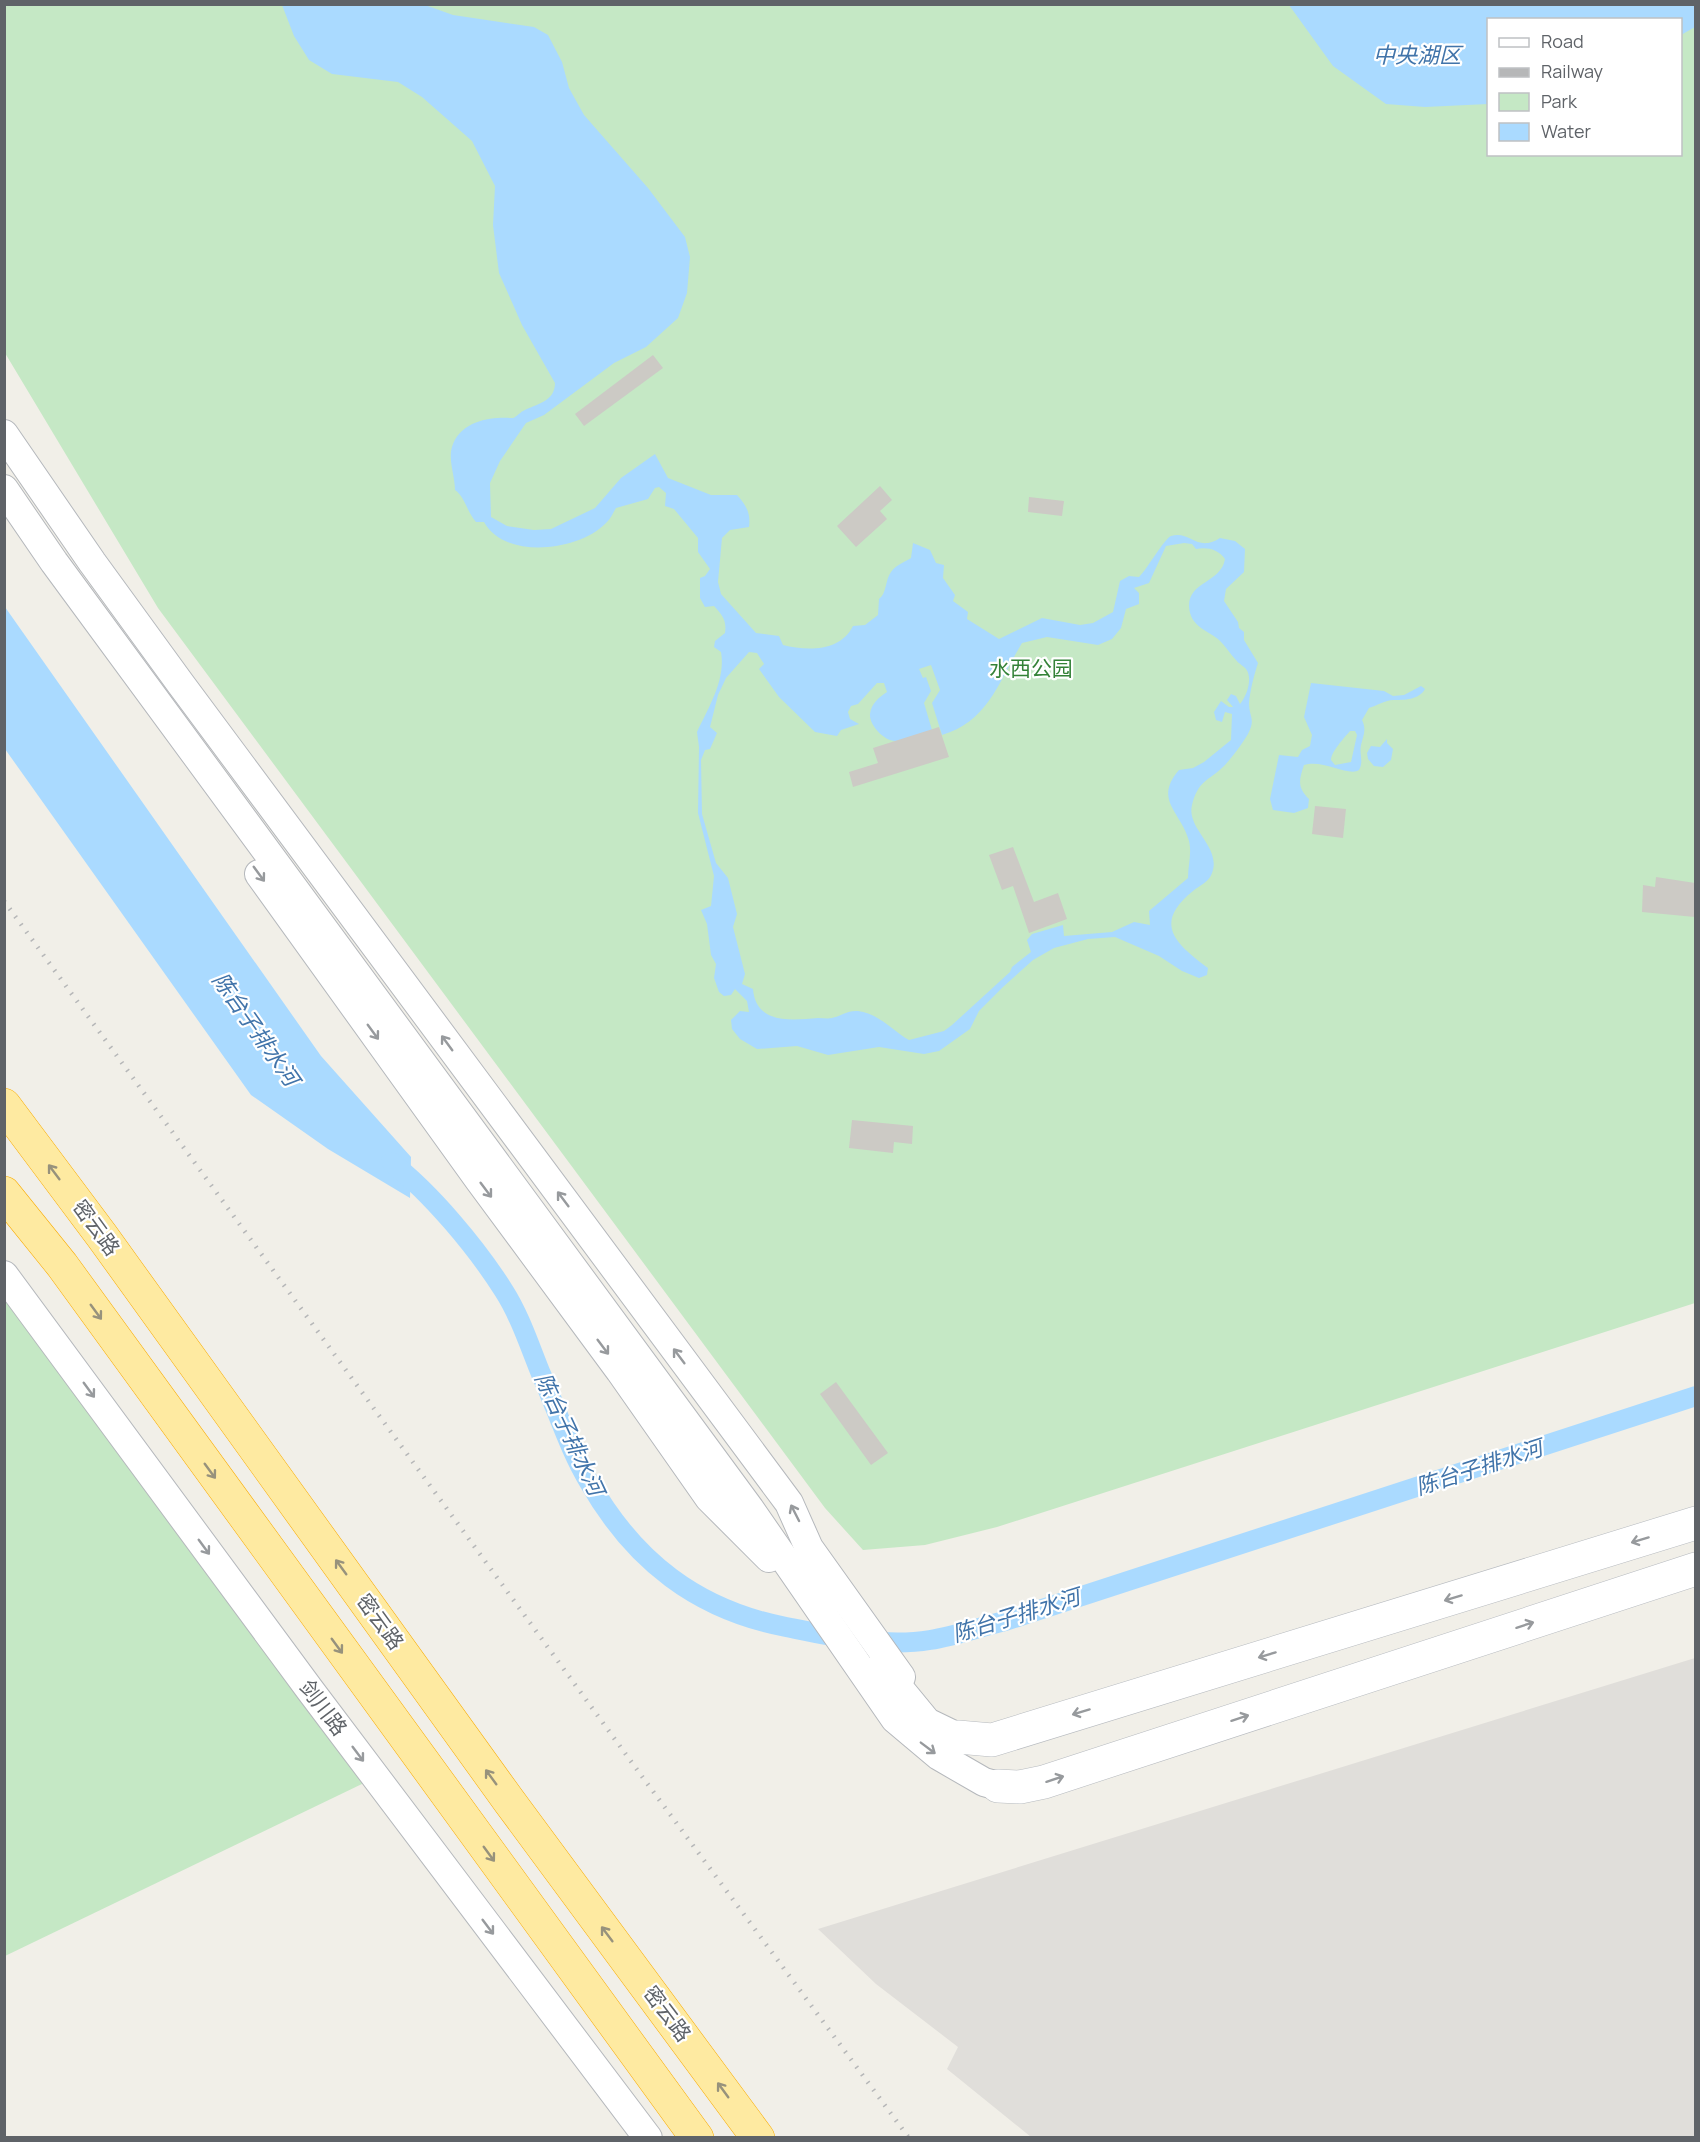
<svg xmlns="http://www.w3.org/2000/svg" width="1700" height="2142" font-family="Manrope,'Noto Sans SC',sans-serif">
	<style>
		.industrial { fill: #e0deda }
		.green { fill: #c5e8c5; fill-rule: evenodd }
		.water { fill: #aadaff; fill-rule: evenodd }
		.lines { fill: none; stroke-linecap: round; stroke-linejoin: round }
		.canal { stroke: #aadaff; stroke-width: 20 }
		.building { fill: #cccac5 }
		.tertiary-casing { stroke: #b5b8bc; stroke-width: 30 }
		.secondary-casing { stroke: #b6babf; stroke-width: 34 }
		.trunk-casing { stroke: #f9ab00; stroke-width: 34 }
		.tertiary { stroke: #fff; stroke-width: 28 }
		.secondary { stroke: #fff; stroke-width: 33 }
		.trunk { stroke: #feeaa1; stroke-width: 33 }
		.rail { stroke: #b6b7b8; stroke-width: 4.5; stroke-dasharray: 1.5 8; stroke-linecap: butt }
		.oneway { stroke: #979a9d }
		.oneway2 { stroke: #97927c }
		.labels { text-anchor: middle; stroke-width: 4.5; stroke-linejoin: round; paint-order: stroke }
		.park-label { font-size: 21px; fill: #348238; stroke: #fff }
		.street-label { font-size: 21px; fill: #5f6368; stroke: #fff }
		.water-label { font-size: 22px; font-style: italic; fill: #4174aa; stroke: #fff }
	</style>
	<rect width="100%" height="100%" fill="#f1efe8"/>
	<!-- industrial -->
	<polygon class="industrial" points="1695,1658 1695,2137 1031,2137 947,2069 958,2047 876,1984 818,1929"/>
	<!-- green -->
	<g class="green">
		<path d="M4,5H1695V1303L997,1527L925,1545L863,1550L825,1508L158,608L5,353ZM1488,20H1680V154H1488Z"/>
		<polygon points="4,1295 364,1783 5,1956 4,1956"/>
	</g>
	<!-- water -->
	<g class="water">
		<path d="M282,5H425L453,15L534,27L548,35L562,62L569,88L584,115L648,188L685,237L690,257L687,293L678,318L646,347L614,363L544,415L526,423L500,461L490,483L491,517L507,526L534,530L551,529L595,508L621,478L655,454L668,478L711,495H737C746,505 751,513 749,527L730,530L722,538L718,582L721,594L756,633L779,636L783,645C807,651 840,652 853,626L865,625L878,615L879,599C887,593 885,580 891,572C896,565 903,563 911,558L913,543L930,550L936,563L944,565L943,578L955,595L953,601L968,612L967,619L999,639L1042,618L1080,625L1093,623L1113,612L1120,581L1129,576L1139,577C1148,568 1164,539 1171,536C1190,530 1197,553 1220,538L1235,541L1245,549L1244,572L1226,589L1224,601L1238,622L1239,628L1244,632V640L1258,663C1254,675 1250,691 1249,703C1249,717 1256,719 1248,734C1242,744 1231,759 1223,767C1208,781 1198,781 1192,805C1186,829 1222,847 1212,873C1210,881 1199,886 1193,891C1152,924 1176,944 1208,968L1207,975L1199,978L1182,971L1159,956L1115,937L1088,939L1054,948L1033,960L1003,987L979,1011L970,1029L939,1051L924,1054L879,1047L828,1055L797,1046L757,1049L740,1039L732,1029L731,1020L740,1011L749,1012L747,1001L735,989L731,995L724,996L719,992L714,978L716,964L711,955L707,924L701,910L711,906L714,876L698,813L699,747L697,732C708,708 726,680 721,652L714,647L715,641L725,633C727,620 722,615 714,606L705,607L700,598V578L705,576L710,569L698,552V538L674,509L665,506L666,493L659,487L655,488L648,499L616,508C613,513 610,520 605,524C578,551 505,560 484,522H476C467,512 465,497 455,490C455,475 447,458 453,444C463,420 492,417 511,418C515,419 519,413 523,411C536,404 555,402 555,383L522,325L499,273L493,225L495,186L472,141L422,97L398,82L332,74L309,60L294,36ZM1184,543L1192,544L1196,549C1207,547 1218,549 1225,559C1221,583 1189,581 1189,606C1190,626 1205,629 1218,639C1225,645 1230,654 1236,660C1239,664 1244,666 1246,669C1253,678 1247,696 1240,704L1236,696L1231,694L1227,700L1233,707H1229L1221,701L1214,712L1216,720L1222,722L1225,712L1232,714L1231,740L1204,762L1193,768L1179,770C1153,800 1181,812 1189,841C1192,854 1188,865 1188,878L1149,911L1150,925L1134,922L1112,932L1064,936L1063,925L1032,934L1027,940L1031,952L1012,967L1010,972L952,1025L944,1031L909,1040C893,1031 878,1013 858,1011C848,1010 841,1016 832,1018C828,1019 823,1018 818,1018C792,1020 756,1025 753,989L742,984L745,974L733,927L737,914L728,878L716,863L702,814L701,760L705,750L710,749L717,733L710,727L718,695L726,678L749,652L757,653L764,664L759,669L779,697L815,732L837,736L841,730L859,724L850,719L848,712L851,706L858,704L877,683H884L887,692C879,697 871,704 870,714C869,725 884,741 895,741C906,741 921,733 932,730L924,703L931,691L926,677L923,678L919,669L931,665L940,690L932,703L942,735C988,722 999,681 1022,643L1047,637L1098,645L1112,639L1121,628L1126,609L1139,604V593L1134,588L1149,583L1166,546Z"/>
		<polygon points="1289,5 1695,5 1695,27 1681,35 1680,20 1488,20 1488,104 1425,107 1386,104 1333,66"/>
		<polygon points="5,607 321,1056 411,1157 410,1198 328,1149 251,1095 5,749"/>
		<path d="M1311,683L1384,691L1393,696L1404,695L1421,686L1425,689C1419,700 1404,700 1393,700C1386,700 1376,706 1369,708L1362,720C1367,730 1363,736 1361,745C1359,754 1364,761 1359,770C1349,777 1323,759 1304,765C1299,780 1297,787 1309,799L1308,808L1294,813L1273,810L1270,799L1279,755L1298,757L1302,750L1310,746L1312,735L1304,717ZM1350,731H1355L1357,735L1351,762L1335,765L1331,760C1331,752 1344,738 1350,731Z"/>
		<polygon points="1387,739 1387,743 1393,749 1391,760 1383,767 1374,766 1368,759 1367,753 1371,746 1380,747"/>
	</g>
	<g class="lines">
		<!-- canal -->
		<path class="canal" d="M391,1162C431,1193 477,1248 504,1291C520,1316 530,1347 541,1374C557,1409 569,1449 589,1482C634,1561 697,1610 786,1627C831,1636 884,1648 930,1640C955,1636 980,1627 1005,1621L1696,1396"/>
	</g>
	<!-- building -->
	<g class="building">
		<polygon points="653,355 663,368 584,426 575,414"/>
		<polygon points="880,486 892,500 880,511 887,519 856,547 837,526"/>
		<polygon points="1029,497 1064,501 1062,516 1028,512"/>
		<polygon points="939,727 949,757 853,787 849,772 878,763 873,748"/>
		<polygon points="1315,806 1346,809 1343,838 1312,834"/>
		<polygon points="1013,847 1034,902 1058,893 1067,919 1029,933 1013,886 1002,890 989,855"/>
		<polygon points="1656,877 1695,883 1695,917 1642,912 1643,885 1655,887"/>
		<polygon points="852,1120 913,1126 912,1144 894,1142 893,1153 849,1148"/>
		<polygon points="836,1382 888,1453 871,1465 820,1394"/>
	</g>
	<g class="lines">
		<!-- tertiary casing -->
		<g class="tertiary-casing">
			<g id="tertiary">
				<polyline points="4,434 92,562 180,683 789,1503 809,1548 901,1677"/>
				<polyline points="4,489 54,562 750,1509 895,1719 939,1756 984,1782 998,1786"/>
				<polyline points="259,874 479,1180 620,1371 709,1498 769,1558"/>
				<polyline points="4,1275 310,1690 648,2138"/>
				<polyline points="881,1666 927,1722 958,1737"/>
			</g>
		</g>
		<!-- secondary casing -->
		<g class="secondary-casing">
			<g id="secondary">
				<polyline points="958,1737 992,1740 1696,1523"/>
				<polyline points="998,1786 1020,1787 1044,1782 1696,1569"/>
			</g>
		</g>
		<!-- trunk casing -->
		<g class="trunk-casing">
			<g id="trunk">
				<polyline points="4,1105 102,1236 509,1801 758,2138"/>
				<polyline points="4,1193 62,1265 697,2138"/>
			</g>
		</g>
		<!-- tertiary -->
		<use href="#tertiary" class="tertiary"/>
		<!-- secondary -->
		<use href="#secondary" class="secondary"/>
		<!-- trunk -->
		<use href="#trunk" class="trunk"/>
		<!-- rail -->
		<polyline class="rail" points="4,901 638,1771 909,2138"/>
	</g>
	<!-- one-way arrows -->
	<defs><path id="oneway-shaft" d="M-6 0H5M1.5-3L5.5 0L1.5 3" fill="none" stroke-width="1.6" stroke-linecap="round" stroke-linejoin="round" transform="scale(1.5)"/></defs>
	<g class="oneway">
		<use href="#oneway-shaft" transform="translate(259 874) rotate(54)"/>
		<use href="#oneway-shaft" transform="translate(373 1032) rotate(54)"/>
		<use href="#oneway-shaft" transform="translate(447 1043) rotate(-126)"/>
		<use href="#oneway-shaft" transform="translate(486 1190) rotate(53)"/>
		<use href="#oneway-shaft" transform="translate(563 1199) rotate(-127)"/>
		<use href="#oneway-shaft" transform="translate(603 1347) rotate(53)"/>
		<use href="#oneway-shaft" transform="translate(679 1356) rotate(-127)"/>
		<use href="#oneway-shaft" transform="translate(89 1390) rotate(54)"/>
		<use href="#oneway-shaft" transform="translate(795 1513) rotate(-117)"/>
		<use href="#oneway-shaft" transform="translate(1640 1540) rotate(163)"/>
		<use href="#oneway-shaft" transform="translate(204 1547) rotate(54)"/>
		<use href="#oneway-shaft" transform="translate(1453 1598) rotate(163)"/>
		<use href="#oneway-shaft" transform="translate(1525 1625) rotate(-18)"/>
		<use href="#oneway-shaft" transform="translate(1267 1655) rotate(163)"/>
		<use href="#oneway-shaft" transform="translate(1081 1712) rotate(163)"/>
		<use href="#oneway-shaft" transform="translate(1240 1718) rotate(-18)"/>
		<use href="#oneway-shaft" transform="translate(928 1748) rotate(37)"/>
		<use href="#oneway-shaft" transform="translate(358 1754) rotate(53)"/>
		<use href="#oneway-shaft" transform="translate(1055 1779) rotate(-18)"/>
		<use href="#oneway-shaft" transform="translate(488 1927) rotate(53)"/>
	</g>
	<g class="oneway2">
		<use href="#oneway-shaft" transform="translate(54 1172) rotate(-127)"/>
		<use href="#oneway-shaft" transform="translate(96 1312) rotate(54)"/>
		<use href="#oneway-shaft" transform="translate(210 1471) rotate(54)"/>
		<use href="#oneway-shaft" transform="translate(341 1567) rotate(-126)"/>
		<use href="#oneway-shaft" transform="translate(337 1646) rotate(54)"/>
		<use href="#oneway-shaft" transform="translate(491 1777) rotate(-126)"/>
		<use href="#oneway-shaft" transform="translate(489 1854) rotate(54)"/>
		<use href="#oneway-shaft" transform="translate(607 1934) rotate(-127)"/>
		<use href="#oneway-shaft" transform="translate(723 2090) rotate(-126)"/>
	</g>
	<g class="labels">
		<!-- park labels -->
		<g class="park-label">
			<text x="1031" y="676">水西公园</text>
		</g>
		<!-- street labels -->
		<g class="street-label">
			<text transform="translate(96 1228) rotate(54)" y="7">密云路</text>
			<text transform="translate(380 1622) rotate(54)" y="7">密云路</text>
			<text transform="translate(323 1708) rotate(53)" y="7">剑川路</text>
			<text transform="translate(667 2014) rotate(53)" y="7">密云路</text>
		</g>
		<!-- water labels -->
		<g class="water-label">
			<text x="1417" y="63">中央湖区</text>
			<text transform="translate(256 1029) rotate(55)" y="8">陈台子排水河</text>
			<text transform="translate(570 1434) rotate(65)" y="8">陈台子排水河</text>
			<text transform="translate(1479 1467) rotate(-18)" y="8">陈台子排水河</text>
			<text transform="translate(1016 1615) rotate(-17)" y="8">陈台子排水河</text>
		</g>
	</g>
	<!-- border -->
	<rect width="1700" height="2142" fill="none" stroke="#5f6368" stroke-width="12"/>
	<!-- legend -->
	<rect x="1487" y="18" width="195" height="138" fill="#ffffff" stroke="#bfc1c3" stroke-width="1.5"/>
	<rect x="1499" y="38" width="30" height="9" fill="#ffffff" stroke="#bfc1c3" stroke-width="1.5"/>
	<text x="1541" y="48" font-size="18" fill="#5f6368">Road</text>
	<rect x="1499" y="68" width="30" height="9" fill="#b6b7b8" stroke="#bfc1c3" stroke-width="1.5"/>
	<text x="1541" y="78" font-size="18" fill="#5f6368">Railway</text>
	<rect x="1499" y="93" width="30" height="18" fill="#c5e8c5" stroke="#bfc1c3" stroke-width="1.5"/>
	<text x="1541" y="108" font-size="18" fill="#5f6368">Park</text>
	<rect x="1499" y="123" width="30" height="18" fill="#aadaff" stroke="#bfc1c3" stroke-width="1.5"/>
	<text x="1541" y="138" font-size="18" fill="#5f6368">Water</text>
</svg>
